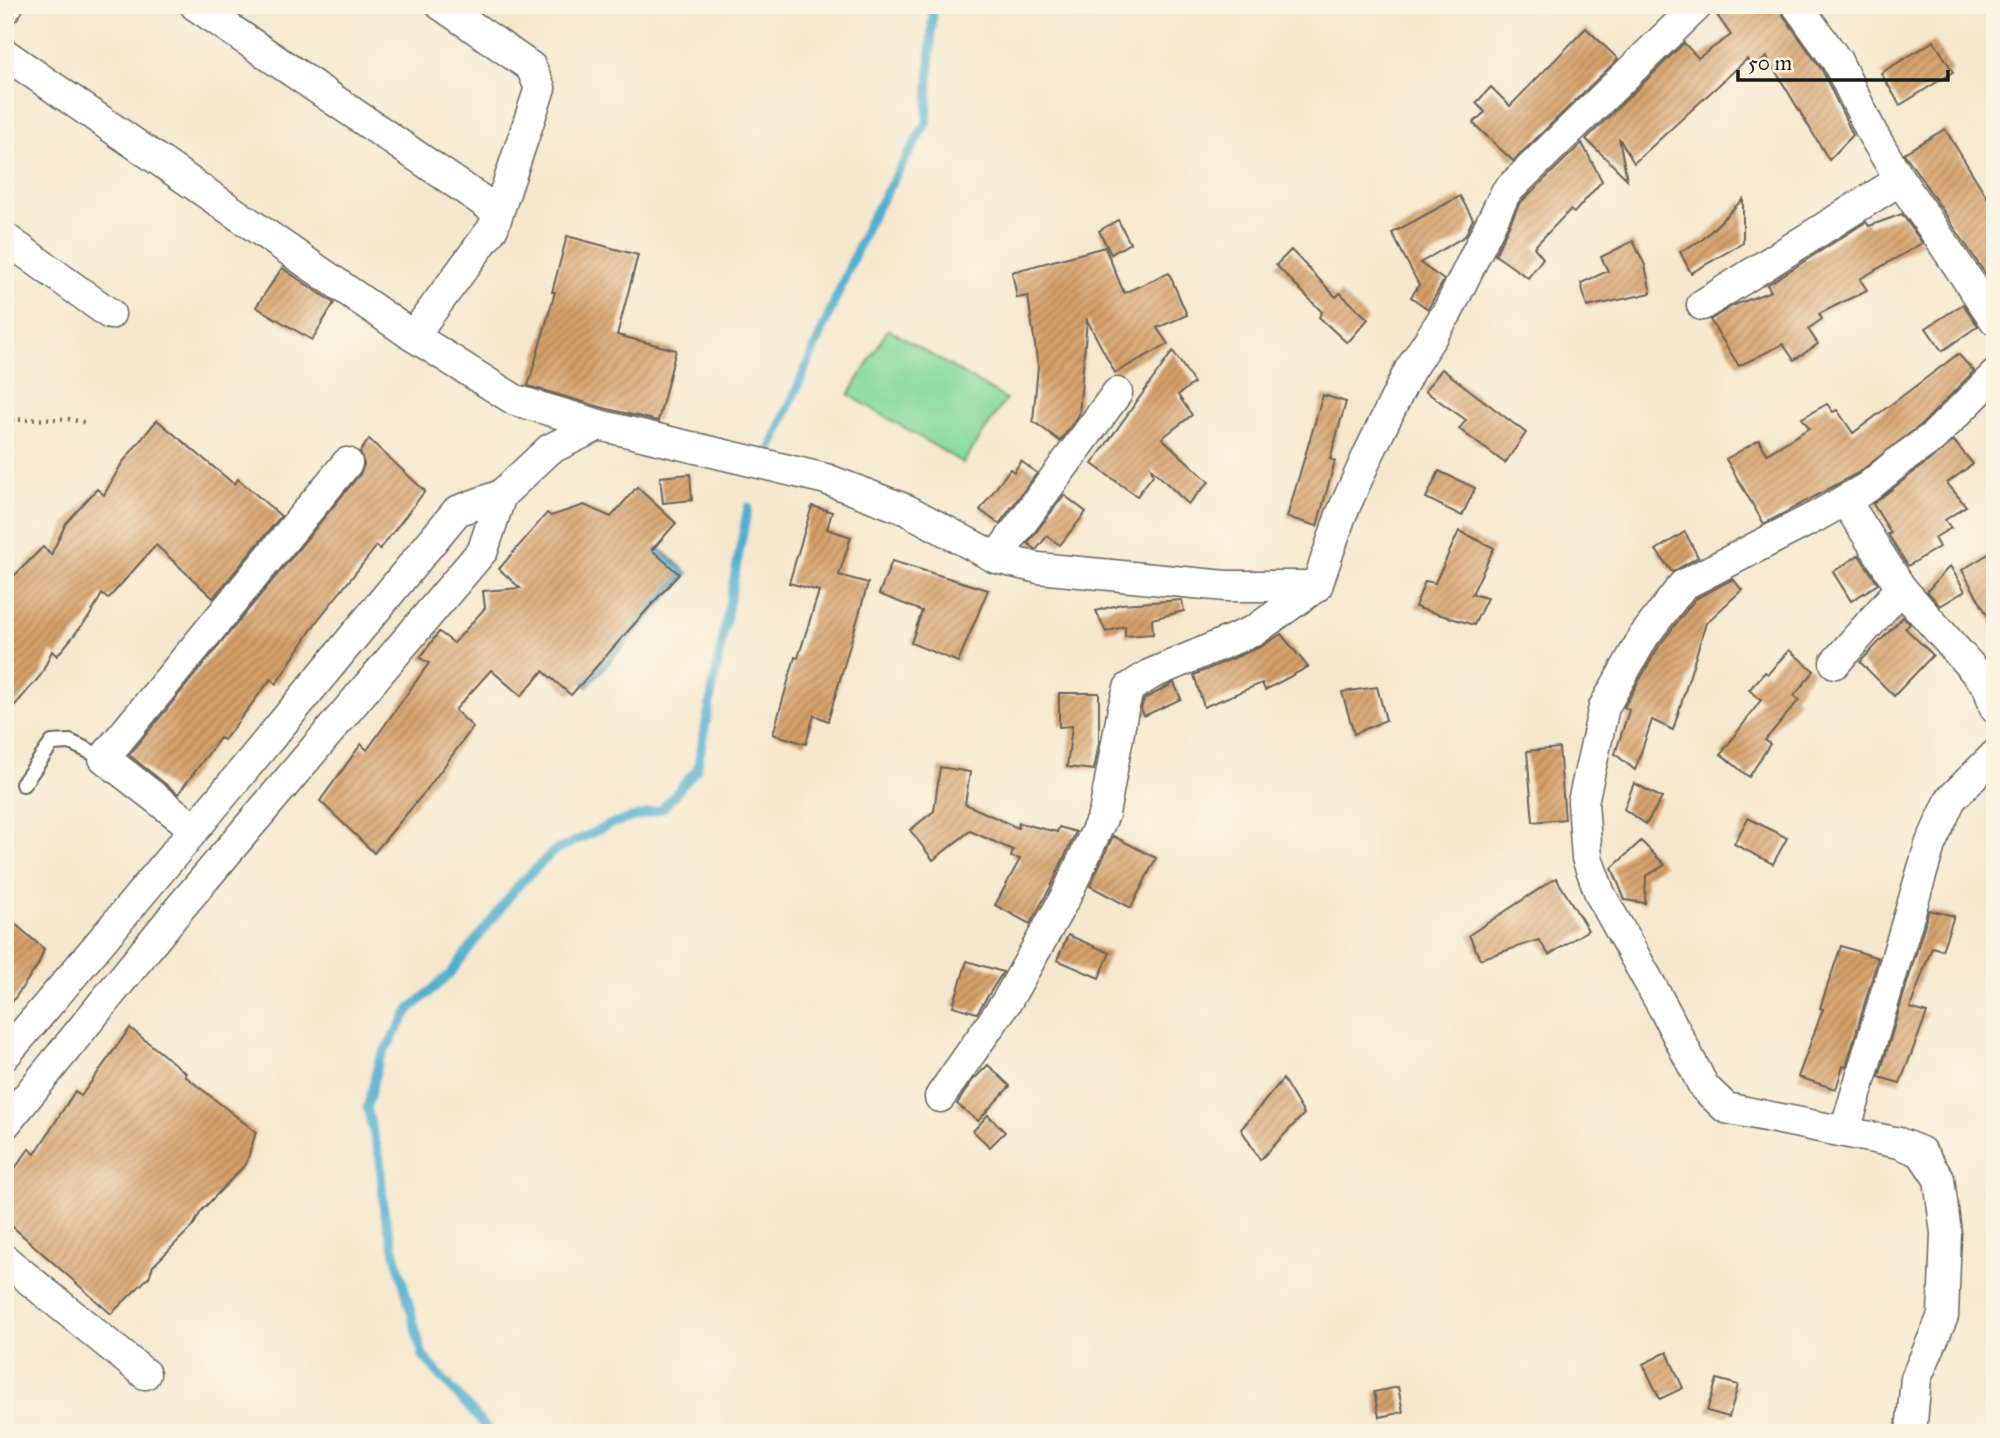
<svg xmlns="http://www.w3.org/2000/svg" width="2000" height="1438" font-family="'IM FELL Great Primer',serif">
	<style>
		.pitch { fill: #82d99d; stroke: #4f7a5c; stroke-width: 2 }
		.water { fill: url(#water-ripples); stroke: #366576; stroke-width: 2 }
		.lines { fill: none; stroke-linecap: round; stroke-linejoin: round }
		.stream { stroke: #51aed0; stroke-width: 9 }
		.building { fill: url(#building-hatch) }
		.lane-casing { stroke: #68635a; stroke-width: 18 }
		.street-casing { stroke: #68635a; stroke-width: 33 }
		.path { stroke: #68635a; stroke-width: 4.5; stroke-dasharray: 2 5; stroke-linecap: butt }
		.lane { stroke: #fff; stroke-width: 14 }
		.street { stroke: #fff; stroke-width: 30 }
	</style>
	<defs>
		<pattern id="water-ripples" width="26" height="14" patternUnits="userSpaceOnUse" patternTransform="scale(1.75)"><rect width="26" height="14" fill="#51aed0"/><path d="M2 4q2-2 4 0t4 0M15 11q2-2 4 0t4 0" fill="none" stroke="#428da8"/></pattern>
		<pattern id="building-hatch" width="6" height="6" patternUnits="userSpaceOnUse" patternTransform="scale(1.75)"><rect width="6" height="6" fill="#d6a069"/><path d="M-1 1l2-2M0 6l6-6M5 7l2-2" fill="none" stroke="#ad8256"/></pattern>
	</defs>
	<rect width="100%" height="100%" fill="#fcf5e5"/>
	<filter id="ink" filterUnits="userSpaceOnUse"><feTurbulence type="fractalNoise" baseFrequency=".0143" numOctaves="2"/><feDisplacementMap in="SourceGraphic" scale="14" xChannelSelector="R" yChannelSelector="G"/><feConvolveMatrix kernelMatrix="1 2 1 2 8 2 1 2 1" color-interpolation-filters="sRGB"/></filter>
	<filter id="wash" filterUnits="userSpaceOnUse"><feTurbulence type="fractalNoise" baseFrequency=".00686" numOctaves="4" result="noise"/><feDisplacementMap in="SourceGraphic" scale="28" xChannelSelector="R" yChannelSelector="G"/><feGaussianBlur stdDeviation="1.57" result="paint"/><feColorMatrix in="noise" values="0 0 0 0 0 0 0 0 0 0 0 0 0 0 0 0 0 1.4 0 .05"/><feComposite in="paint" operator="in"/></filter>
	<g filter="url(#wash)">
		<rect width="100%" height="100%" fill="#f5e7cd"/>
		<!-- pitch -->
		<polygon class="pitch" points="888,329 1006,399 963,463 849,395"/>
		<!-- water -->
		<polygon class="water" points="658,547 688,573 587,687 560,659"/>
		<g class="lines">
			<!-- stream -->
			<g class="stream">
				<polyline points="767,457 869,222 927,122 933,5"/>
				<polyline points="491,1433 423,1356 384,1212 380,1159 367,1108 379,1060 410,1009 449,975 517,887 554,851 611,824 662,809 697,769 748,507"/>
			</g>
		</g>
		<g id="blocks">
			<!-- building -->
			<g class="building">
				<polygon points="1715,5 1780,5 1783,15 1822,70 1853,135 1829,160 1767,57 1753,68 1747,59 1634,163 1619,138 1627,179 1586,139 1684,43 1698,58 1731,35 1714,11"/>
				<polygon points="1586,28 1618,59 1513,161 1473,123 1485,112 1476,103 1491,87 1510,106"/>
				<polygon points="1934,41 1953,72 1900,105 1881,73"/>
				<polygon points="1945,129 1995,210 1995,288 1904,153"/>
				<polygon points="1582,143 1602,181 1574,213 1570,210 1534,247 1543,258 1528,278 1495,255 1519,204"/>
				<polygon points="1460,196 1473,219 1465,236 1420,263 1444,280 1428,309 1411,297 1419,285 1392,233"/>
				<polygon points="1743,199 1743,243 1691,273 1680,252 1703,239"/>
				<polygon points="1902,214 1922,243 1860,279 1867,290 1819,314 1822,319 1808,329 1818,344 1794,360 1783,344 1739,366 1710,320 1732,306 1771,291 1767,285 1866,222 1869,226"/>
				<polygon points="1118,220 1130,243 1111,254 1099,231"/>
				<polygon points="567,236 638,255 617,335 676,350 658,421 604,408 528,386 555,292 552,292"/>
				<polygon points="1633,241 1645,265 1651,293 1587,307 1581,283 1608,271 1601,257"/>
				<polygon points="1105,247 1124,293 1169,273 1187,315 1157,328 1168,344 1115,373 1087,320 1079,415 1060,441 1033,421 1038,366 1028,296 1017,298 1012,272"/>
				<polygon points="1291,250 1336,297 1340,293 1368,319 1350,340 1346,342 1319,317 1322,312 1276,265"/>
				<polygon points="282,268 334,303 312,340 256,307"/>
				<polygon points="1963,304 1978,326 1942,351 1926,328"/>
				<polygon points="1173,351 1194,383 1178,395 1192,415 1162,438 1209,482 1188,504 1151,468 1153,475 1137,496 1092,464"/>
				<polygon points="1958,354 1974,371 1922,424 1858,473 1764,524 1726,459 1759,440 1767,454 1809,428 1802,418 1827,404 1833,412 1837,410 1853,433"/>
				<polygon points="1442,369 1526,433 1505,463 1459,429 1466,420 1425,391"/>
				<polygon points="1323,395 1346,402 1330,459 1335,461 1317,526 1287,517"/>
				<polygon points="157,420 234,484 238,479 281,516 213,598 156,545 108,599 102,594 89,617 57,656 52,651 41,675 5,717 5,585 43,547 51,555 66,523 97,489 104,495 122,463"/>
				<polygon points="369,439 425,491 380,549 377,546 317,621 276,684 271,679 224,740 220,738 178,794 129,755 360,474 364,465 360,452"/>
				<polygon points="1954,441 1973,464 1947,483 1966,506 1945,520 1951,528 1934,538 1939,547 1908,566 1888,534 1891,533 1873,504"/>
				<polygon points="1021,461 1037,473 999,524 980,510 1010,469 1014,472"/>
				<polygon points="1439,471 1475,488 1462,516 1426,498"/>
				<polygon points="690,474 692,500 663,503 660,477"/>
				<polygon points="637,487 676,523 652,550 679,574 571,695 543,671 521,696 491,670 455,710 473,727 425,792 374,853 320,801 361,744 367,750 429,663 420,658 439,632 454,643 485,608 483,591 520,588 499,569 547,513 551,516 584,505 611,517"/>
				<polygon points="1064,495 1086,512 1060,545 1047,536 1036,550 1028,543"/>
				<polygon points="812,506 832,512 827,529 851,537 839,575 868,583 828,721 814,715 806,744 773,734 795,657 798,658 819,591 789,583"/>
				<polygon points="1459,531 1494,548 1472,594 1487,598 1474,625 1415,607 1425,581 1435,583"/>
				<polygon points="1685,532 1698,557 1672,572 1656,550"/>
				<polygon points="1995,550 1995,629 1962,570"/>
				<polygon points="1859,555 1878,584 1851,601 1833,572"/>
				<polygon points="892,561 988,590 958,662 911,643 922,611 879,594"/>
				<polygon points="1950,566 1965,591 1940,606 1927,591"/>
				<polygon points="1733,579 1742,590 1706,623 1673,730 1652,720 1635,770 1615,754 1629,710 1624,707 1659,646 1695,599"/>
				<polygon points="1182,600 1184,611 1152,619 1153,634 1125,636 1125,626 1106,632 1096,611 1121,604"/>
				<polygon points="1903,617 1910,624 1905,628 1933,655 1894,696 1860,662"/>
				<polygon points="1281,634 1308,667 1265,690 1262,683 1204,707 1194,675 1262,646"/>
				<polygon points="1789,650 1814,671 1794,696 1799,700 1765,740 1770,744 1749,777 1721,754 1761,700 1749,690 1765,672 1768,674"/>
				<polygon points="1174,683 1181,699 1144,716 1141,709 1144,699"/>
				<polygon points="1377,687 1386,720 1354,734 1342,692"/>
				<polygon points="1059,693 1099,693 1099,743 1094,770 1067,767 1072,726 1059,727"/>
				<polygon points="1559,748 1565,819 1533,822 1527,751"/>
				<polygon points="940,767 970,772 965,804 1018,828 1019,823 1057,832 1059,827 1076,832 1051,886 1030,924 995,905 1020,859 1011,857 1013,850 970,831 933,860 910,830 934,811"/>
				<polygon points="1634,783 1662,798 1646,824 1624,809"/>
				<polygon points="1748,818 1787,838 1773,864 1734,844"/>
				<polygon points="1113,836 1156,858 1131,908 1090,886"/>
				<polygon points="1641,841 1665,865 1646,876 1645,903 1625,900 1612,868"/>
				<polygon points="1556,878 1588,930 1549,955 1539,940 1480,959 1469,935"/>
				<polygon points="1929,910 1954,916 1942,950 1932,947 1910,1008 1927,1013 1900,1083 1879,1077"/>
				<polygon points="5,915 44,949 38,965 5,1012"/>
				<polygon points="1068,935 1110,953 1099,978 1057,960"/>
				<polygon points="1841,946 1878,958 1846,1067 1843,1066 1836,1089 1798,1077 1823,1009 1820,1008"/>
				<polygon points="967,961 1003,972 977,1013 953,1006"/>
				<polygon points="130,1028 186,1073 185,1076 256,1132 246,1164 202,1210 193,1226 153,1266 149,1277 111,1314 5,1220 5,1182 29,1149 35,1154 75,1091 81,1096"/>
				<polygon points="988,1065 1010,1086 978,1121 957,1104 972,1081"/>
				<polygon points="1283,1079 1304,1114 1260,1160 1241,1129"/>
				<polygon points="988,1115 1005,1132 990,1147 973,1131"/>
				<polygon points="1667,1352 1683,1388 1660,1399 1643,1364"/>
				<polygon points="1717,1379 1738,1385 1729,1417 1707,1411"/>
				<polygon points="1398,1387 1403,1412 1379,1417 1374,1392"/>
			</g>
		</g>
	</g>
	<g filter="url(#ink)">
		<use href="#blocks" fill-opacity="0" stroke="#68635a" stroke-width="2"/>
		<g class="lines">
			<!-- lane casing -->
			<g class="lane-casing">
				<polyline id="lane" points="23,784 52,743 70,742 104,758"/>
			</g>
			<!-- street casing -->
			<g class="street-casing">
				<g id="street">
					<polyline points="195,5 497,211"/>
					<polyline points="1797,5 1837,61 1872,133 1900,180 1995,320"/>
					<polyline points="5,9 8,5"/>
					<polyline points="5,54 413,336 515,400 599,425 826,479 907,510 996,558 1038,568 1226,586 1317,586"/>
					<polyline points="5,238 110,314"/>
					<polyline points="1702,305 1900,180"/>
					<polyline points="413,336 493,228 540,88 531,67 441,5"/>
					<polyline points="1845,500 1901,588 1988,686 1995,708"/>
					<polyline points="996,558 1117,393"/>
					<polyline points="1835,663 1901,588"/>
					<polyline points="194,828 104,758 347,463"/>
					<path d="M5,1055C158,876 307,693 457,511L501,495L550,449L599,425"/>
					<polyline points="940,1097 1007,1001 1066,896 1104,814 1123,709 1129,688 1151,674 1255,630 1317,586 1341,515 1369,453 1409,371 1448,311 1506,192 1698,5"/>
					<polyline points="5,1124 179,909 483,550 501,495"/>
					<polyline points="1845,1131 1930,845 1951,799 1995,755"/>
					<polyline points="5,1260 145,1374"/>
					<polyline points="1911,1433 1916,1378 1943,1316 1946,1233 1939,1179 1921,1152 1899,1143 1726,1108 1704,1087 1664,1009 1600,894 1587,858 1583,802 1604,707 1644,636 1683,585 1817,516 1868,487 1898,462 1933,437 1995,375"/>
				</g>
			</g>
			<!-- path -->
			<polyline class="path" points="5,420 68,419 88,423"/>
			<!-- lane -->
			<use href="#lane" class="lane"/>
			<!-- street -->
			<use href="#street" class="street"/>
		</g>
	</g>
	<!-- margin -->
	<rect width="2000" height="1438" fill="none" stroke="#fcf5e5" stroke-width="28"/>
	<!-- scale -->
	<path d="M1738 70v10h210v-10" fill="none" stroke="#1c1c1c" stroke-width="3.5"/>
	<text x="1748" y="70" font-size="21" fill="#1c1c1c" stroke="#fcf5e5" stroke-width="5" paint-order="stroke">50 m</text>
</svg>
